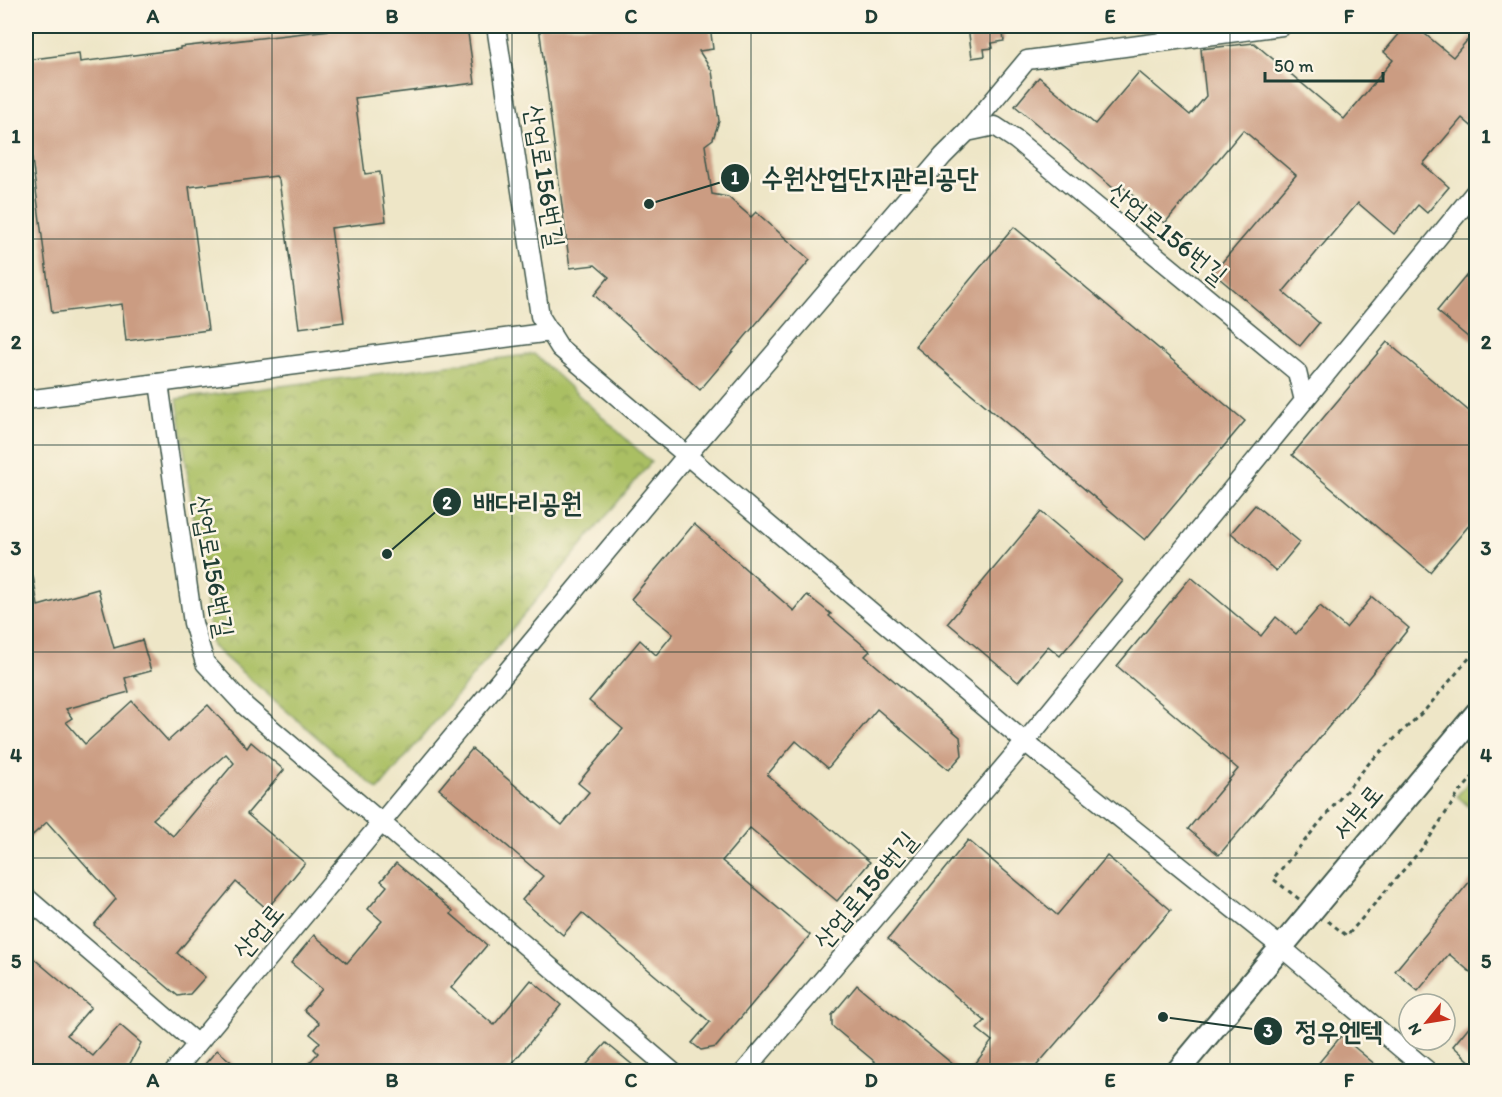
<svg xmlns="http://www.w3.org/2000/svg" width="1502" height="1097" font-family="Itim,'Poor Story',sans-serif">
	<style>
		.park { fill: url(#park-crowns); stroke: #647e4c; stroke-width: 1.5 }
		.building { fill: #cb9c82; fill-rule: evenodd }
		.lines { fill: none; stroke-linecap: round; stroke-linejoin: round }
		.minor-casing { stroke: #3e564a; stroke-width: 21 }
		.major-casing { stroke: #3e564a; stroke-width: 26 }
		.path { stroke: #3e564a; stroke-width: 3; stroke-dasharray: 4.5 4.5; stroke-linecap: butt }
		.minor { stroke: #fff; stroke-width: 18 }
		.major { stroke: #fff; stroke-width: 22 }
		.grid { fill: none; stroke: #1f3d34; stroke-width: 1.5; stroke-opacity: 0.55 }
		.labels { text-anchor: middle; stroke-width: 5; stroke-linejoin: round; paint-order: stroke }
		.street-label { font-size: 26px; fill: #1f3d34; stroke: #fcf5e5 }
		.leader { fill: none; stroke: #1f3d34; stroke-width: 2 }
		.callout-dot { fill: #1f3d34; stroke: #fcf5e5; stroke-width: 2 }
		.mark-label { font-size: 18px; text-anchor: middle; font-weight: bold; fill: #fff }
		.callout-label { font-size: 27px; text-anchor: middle; font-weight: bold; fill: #1f3d34; stroke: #fcf5e5; stroke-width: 5; stroke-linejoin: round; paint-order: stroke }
		.neatline { fill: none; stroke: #1f3d34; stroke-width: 2 }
		.grid-label { font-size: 20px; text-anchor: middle; font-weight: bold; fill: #1f3d34 }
	</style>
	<defs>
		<pattern id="park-crowns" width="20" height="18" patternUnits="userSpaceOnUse" patternTransform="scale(1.5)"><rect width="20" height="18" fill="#aabf64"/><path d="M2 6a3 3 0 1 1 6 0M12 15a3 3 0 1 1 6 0" fill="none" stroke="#8a9c53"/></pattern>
	</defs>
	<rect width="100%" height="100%" fill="#fcf5e5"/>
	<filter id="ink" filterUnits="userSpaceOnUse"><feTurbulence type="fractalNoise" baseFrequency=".0167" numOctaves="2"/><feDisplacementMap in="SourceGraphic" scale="12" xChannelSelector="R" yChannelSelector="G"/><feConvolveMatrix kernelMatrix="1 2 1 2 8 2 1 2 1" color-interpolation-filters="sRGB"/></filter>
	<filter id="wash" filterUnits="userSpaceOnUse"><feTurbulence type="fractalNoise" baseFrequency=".008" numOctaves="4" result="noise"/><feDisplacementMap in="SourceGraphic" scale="24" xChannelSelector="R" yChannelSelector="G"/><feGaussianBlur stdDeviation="1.35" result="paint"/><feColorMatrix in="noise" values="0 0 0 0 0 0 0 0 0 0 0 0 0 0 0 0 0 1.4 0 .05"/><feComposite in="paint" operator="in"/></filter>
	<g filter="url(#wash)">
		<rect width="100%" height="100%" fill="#eee6c7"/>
		<!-- park -->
		<g class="park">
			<polygon points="534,354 651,462 378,790 212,646 177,399"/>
			<polygon points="1476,773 1476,813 1457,796"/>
		</g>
		<g id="blocks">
			<!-- building -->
			<g class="building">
				<polygon points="366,26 467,26 475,83 355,98 365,174 380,172 386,221 331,228 344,322 299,328 279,180 276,176 189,187 208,330 126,341 122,304 52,313 26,113 26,60 79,53 80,62 180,49 180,47"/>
				<polygon points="539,26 710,26 713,49 699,51 712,71 719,121 713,139 705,145 712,194 728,197 751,217 756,212 810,260 700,390 594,295 609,277 595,265 570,268"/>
				<polygon points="968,26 1002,26 1004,41 992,43 993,48 984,49 985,56 972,58"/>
				<polygon points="1406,26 1415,26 1453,57 1476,30 1476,130 1462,118 1423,164 1449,187 1427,213 1418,205 1394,234 1358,203 1283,292 1319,323 1300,346 1213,273 1296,175 1243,130 1165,223 1123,187 1119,193 1015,106 1039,77 1095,124 1139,72 1190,115 1206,96 1201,49 1254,43 1344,119 1393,60 1384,52"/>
				<polygon points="1014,227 1245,421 1145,540 915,346"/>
				<polygon points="1476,264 1476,344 1437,311"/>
				<polygon points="1387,342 1476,417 1476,517 1430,572 1292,455"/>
				<polygon points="1255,505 1300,542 1276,571 1231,533"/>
				<polygon points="1041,512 1123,581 1060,656 1048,646 1018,682 948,623"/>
				<polygon points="694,524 794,611 807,595 831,614 829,616 870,651 865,656 960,737 962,755 949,770 877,709 828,768 796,741 767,775 870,862 837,901 750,828 722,861 810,935 716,1047 701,1050 692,1043 710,1022 582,913 563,935 522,900 543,876 439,789 472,749 562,825 589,792 578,783 623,729 589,701 640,640 656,655 673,634 631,599"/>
				<path d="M26,576H33L38,606L98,589L114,648L142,640L151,671L125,678L129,692L66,709L72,718L66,722L85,744L132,701L168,741L208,705L247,748L251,742L284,770L247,814L305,863L267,909L236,882L177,953L205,977L190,994L178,996L94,925L116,899L47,822L26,841ZM226,754L234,763L173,836L153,819Z"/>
				<polygon points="1191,577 1261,636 1276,617 1296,634 1320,606 1346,628 1372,597 1409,628 1313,746 1219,855 1188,829 1238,769 1117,666"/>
				<polygon points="968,840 1057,915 1107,856 1171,910 1032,1071 970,1071 992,1041 977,1029 985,1021 888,939"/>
				<polygon points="396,863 453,911 451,914 487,945 451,988 494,1025 531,980 561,1005 506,1071 302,1071 318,1053 314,1049 320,1042 310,1034 319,1023 304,1010 322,989 291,963 314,935 347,963 382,921 368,909 387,886 381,881"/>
				<polygon points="1476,874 1476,977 1449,954 1418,991 1395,971"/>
				<polygon points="26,952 91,1007 67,1035 93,1056 120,1025 141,1043 126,1071 26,1071"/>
				<polygon points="857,985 961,1071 886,1071 832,1026 832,1015"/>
				<polygon points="1476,1018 1476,1067 1453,1046"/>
				<polygon points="1341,1036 1383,1071 1312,1071"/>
				<polygon points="606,1043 640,1071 581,1071"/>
				<polygon points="217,1050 242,1071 199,1071"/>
			</g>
		</g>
	</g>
	<g filter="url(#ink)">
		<use href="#blocks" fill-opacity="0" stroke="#3e564a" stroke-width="1.5"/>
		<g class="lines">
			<!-- minor casing -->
			<g class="minor-casing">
				<g id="minor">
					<polyline points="496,26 540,316 560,348 1025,742 1281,947 1429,1072"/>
					<polyline points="967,132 1027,60 1282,26"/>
					<polyline points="159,383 193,623 205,663 245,706 673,1072"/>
					<polyline points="26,400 551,332"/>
					<polyline points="1304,401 1476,191"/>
					<polyline points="26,897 197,1044"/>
					<polyline points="174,1072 687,455 943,156 967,132 995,126 1016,140 1297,372 1304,401 1025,742 744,1072"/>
				</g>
			</g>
			<!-- major casing -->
			<g class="major-casing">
				<polyline id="major" points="1177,1072 1476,714"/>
			</g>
			<!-- path -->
			<g class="path">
				<polyline points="1299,899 1273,879 1370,762 1426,709 1476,650"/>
				<polyline points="1328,921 1347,936 1424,846 1457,796 1476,773"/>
			</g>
			<!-- minor -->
			<use href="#minor" class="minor"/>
			<!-- major -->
			<use href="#major" class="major"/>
		</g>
	</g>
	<!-- grid -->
	<path class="grid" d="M272,26V1072M512,26V1072M751,26V1072M990,26V1072M1230,26V1072M26,239H1476M26,445H1476M26,652H1476M26,858H1476"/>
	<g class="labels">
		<!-- street labels -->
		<g class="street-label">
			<text transform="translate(545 176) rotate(81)" y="9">산업로156번길</text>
			<text transform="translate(1168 233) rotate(39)" y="9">산업로156번길</text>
			<text transform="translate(213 566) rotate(80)" y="9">산업로156번길</text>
			<text transform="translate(1357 812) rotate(-50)" y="9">서부로</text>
			<text transform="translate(865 890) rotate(-50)" y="9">산업로156번길</text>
			<text transform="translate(258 931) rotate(-50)" y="9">산업로</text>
		</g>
	</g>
	<!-- callouts -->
	<path class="leader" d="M649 204L735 178M387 554L447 502M1163 1017L1268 1031"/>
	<g class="callout-dot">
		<circle cx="649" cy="204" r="6"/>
		<circle cx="387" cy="554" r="6"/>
		<circle cx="1163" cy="1017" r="6"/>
		<circle cx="735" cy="178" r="15"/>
		<circle cx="447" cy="502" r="15"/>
		<circle cx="1268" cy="1031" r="15"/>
	</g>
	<g class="mark-label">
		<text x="735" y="184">1</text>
		<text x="447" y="509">2</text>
		<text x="1268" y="1037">3</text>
	</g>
	<g class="callout-label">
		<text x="870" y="187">수원산업단지관리공단</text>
		<text x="528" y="512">배다리공원</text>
		<text x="1339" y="1040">정우엔텍</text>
	</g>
	<!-- margin -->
	<rect width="1502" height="1097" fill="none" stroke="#fcf5e5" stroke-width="66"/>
	<!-- north arrow -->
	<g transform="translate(1427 1022) rotate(240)"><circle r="28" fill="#fcf5e5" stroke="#a4ab9e" stroke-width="1.5"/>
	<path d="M0-4.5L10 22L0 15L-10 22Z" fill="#c8321e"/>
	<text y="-9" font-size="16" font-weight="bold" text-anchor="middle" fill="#1f3d34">N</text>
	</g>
	<!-- scale -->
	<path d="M1265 72v9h118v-9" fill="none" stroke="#1f3d34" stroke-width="3"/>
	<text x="1274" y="72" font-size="18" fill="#1f3d34" stroke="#fcf5e5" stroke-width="4.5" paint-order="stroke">50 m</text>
	<rect x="33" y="33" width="1436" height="1031" class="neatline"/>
	<g class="grid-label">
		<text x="153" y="23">A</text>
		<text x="392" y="23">B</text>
		<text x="631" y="23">C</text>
		<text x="871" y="23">D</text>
		<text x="1110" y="23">E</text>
		<text x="1349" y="23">F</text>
		<text x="16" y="143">1</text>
		<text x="1486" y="143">1</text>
		<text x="16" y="349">2</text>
		<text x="1486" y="349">2</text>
		<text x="16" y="555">3</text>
		<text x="1486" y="555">3</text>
		<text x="16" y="762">4</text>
		<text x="1486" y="762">4</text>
		<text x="16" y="968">5</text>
		<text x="1486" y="968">5</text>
		<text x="153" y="1087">A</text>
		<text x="392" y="1087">B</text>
		<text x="631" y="1087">C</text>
		<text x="871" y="1087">D</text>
		<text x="1110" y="1087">E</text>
		<text x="1349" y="1087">F</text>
	</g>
</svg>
